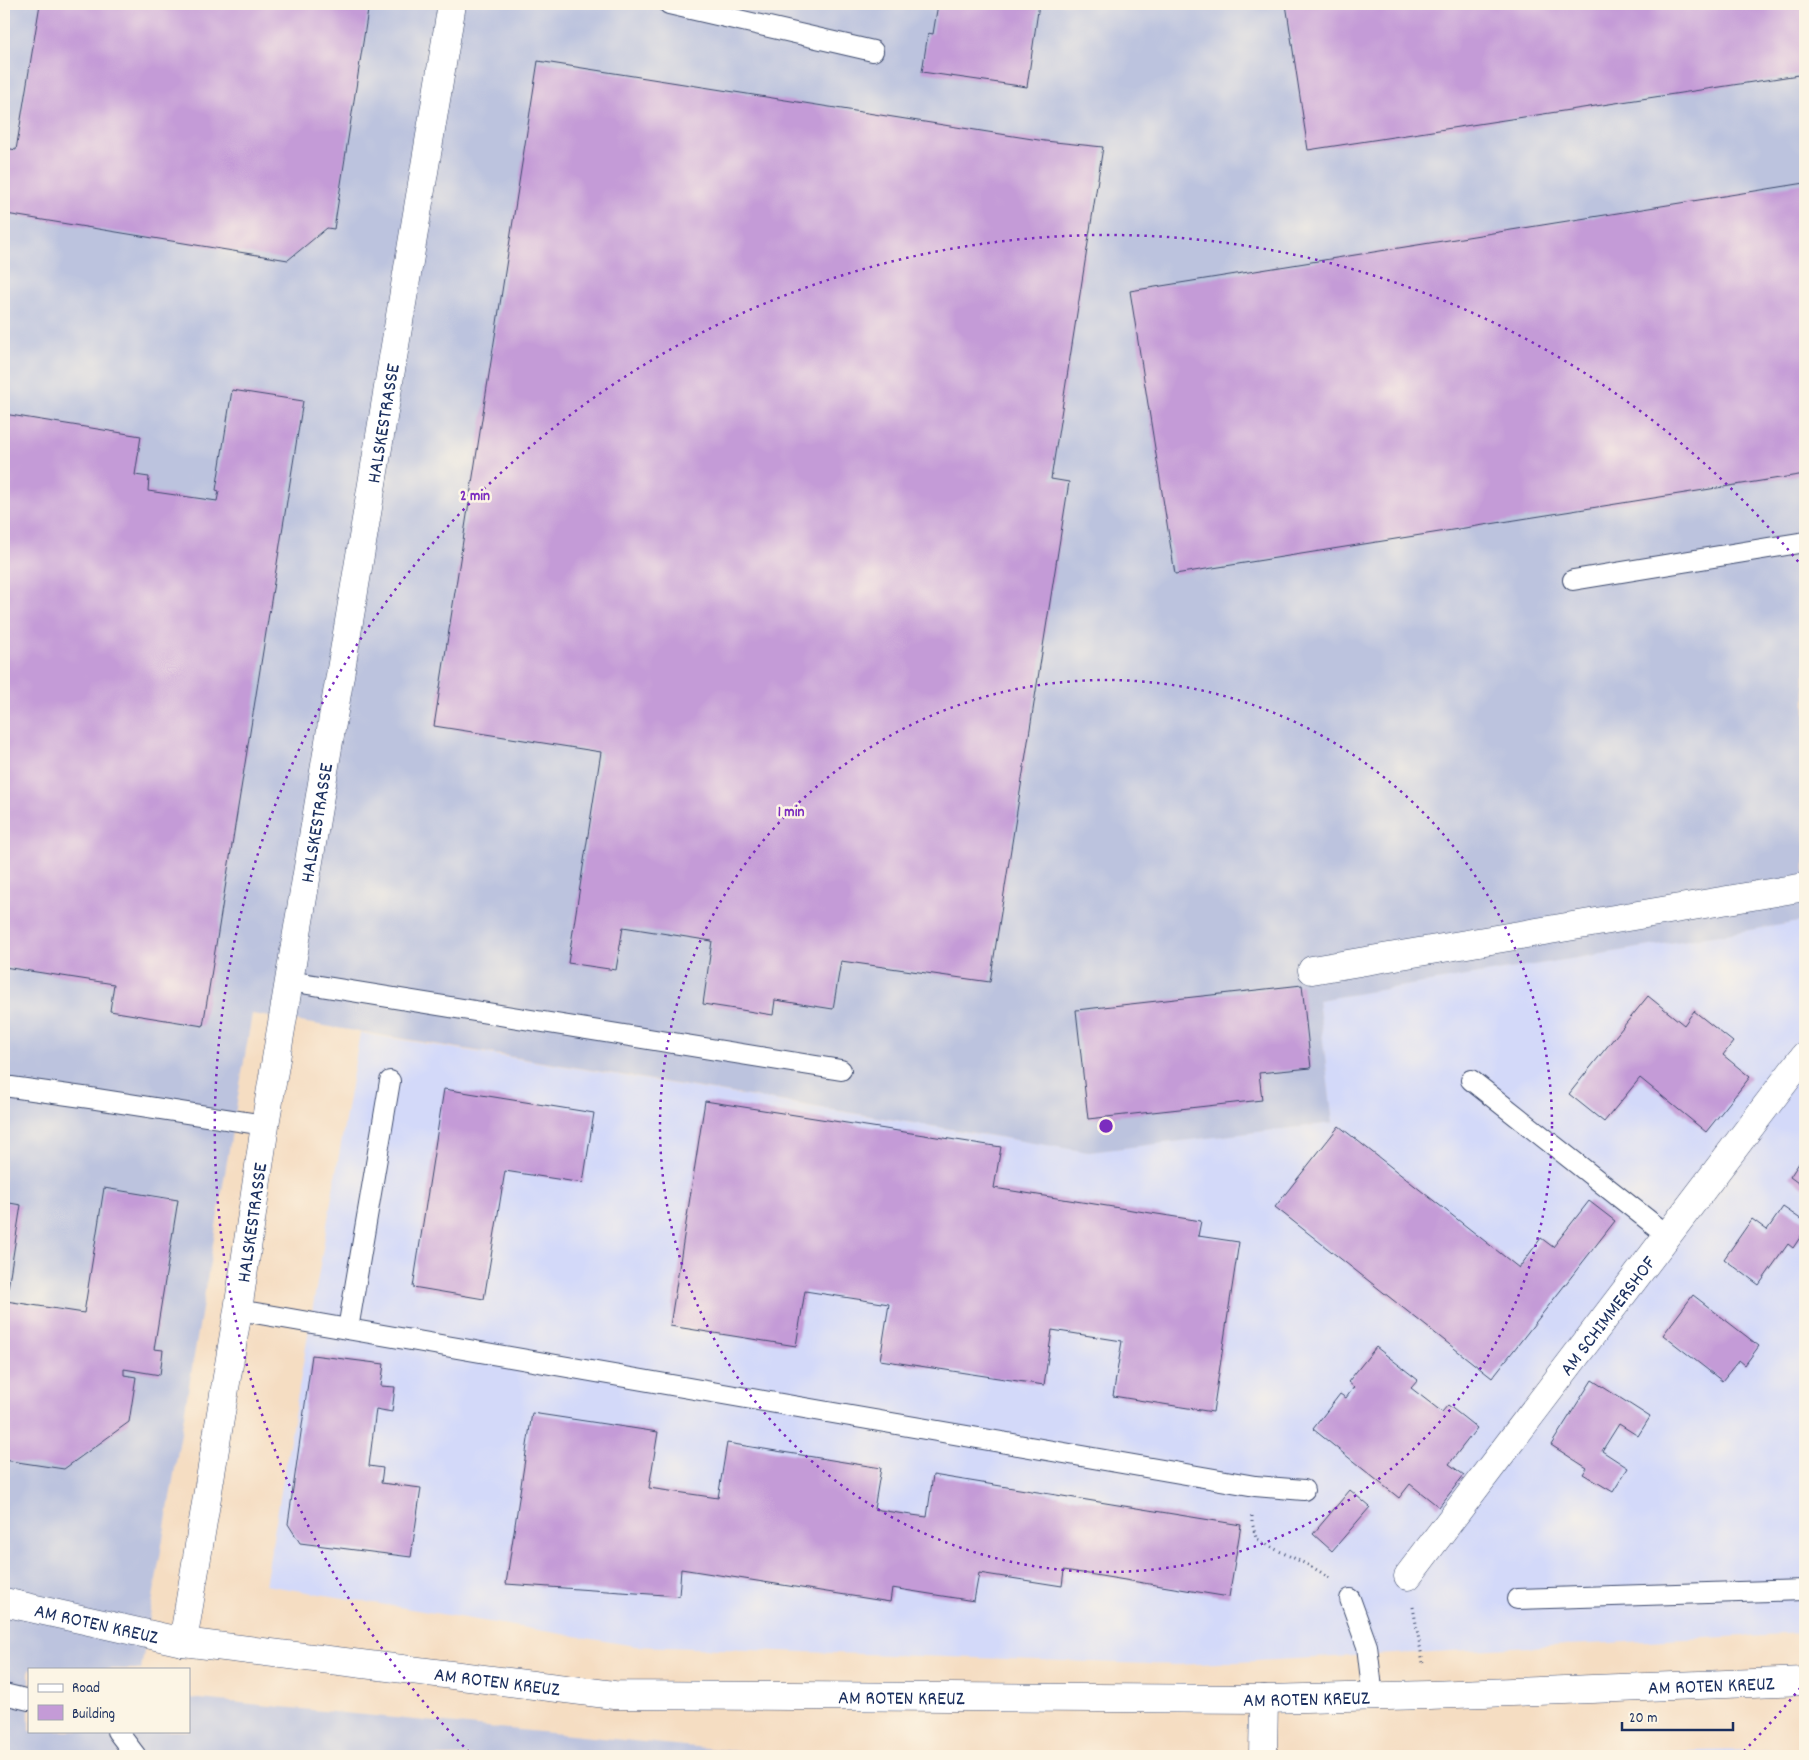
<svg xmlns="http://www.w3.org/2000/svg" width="1809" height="1760" font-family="Dekko,sans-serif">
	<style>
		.built { fill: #d3d9f9 }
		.industrial { fill: #bcc3de }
		.building { fill: #c49bd7 }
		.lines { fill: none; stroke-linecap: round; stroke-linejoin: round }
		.service-casing { stroke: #3c496d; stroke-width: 22 }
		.minor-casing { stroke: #3c496d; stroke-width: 29 }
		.tertiary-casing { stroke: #3c496d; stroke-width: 29 }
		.path { stroke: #3c496d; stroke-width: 3; stroke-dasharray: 1 4; stroke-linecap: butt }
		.service { stroke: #fff; stroke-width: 20 }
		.minor { stroke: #fff; stroke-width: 28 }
		.tertiary { stroke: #fff; stroke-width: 28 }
		.ring { fill: none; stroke: #7b2cbf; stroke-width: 2.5; stroke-dasharray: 2.5 5 }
		.labels { text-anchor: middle; stroke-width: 5; stroke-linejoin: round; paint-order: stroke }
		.street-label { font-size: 20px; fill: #1b2f5e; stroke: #fcf5e5 }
		.centre { fill: #7b2cbf; stroke: #fcf5e5; stroke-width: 2.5 }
		.ring-label { font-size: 15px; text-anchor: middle; font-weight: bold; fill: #7b2cbf; stroke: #fcf5e5; stroke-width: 5; stroke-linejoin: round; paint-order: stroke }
	</style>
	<rect width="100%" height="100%" fill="#fcf5e5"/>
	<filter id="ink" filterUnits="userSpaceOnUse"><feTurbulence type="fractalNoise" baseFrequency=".02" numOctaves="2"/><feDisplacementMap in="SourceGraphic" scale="10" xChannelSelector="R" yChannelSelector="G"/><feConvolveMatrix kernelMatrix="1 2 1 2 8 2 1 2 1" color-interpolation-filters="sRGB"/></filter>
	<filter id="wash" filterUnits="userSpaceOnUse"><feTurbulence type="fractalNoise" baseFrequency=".0096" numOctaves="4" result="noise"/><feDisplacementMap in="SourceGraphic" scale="20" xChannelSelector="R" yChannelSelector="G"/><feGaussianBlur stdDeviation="1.12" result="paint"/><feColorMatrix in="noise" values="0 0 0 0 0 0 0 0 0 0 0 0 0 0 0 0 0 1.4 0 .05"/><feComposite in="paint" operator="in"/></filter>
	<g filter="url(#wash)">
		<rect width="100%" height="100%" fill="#f5ddc2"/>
		<!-- built -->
		<g class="built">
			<polygon points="1805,921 1805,1633 1177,1665 635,1646 265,1585 360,1033 1089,1152 1333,1123 1318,1000"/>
			<polygon points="1805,1749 1805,1756 1390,1756"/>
		</g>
		<!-- industrial -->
		<polygon class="industrial" points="4,4 1805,4 1805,921 1318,1000 1333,1123 1089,1152 252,1014 141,1669 29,1669 29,1731 189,1731 189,1698 788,1756 4,1756"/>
		<g id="blocks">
			<!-- building -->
			<g class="building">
				<polygon points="40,4 369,4 334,229 327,228 288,260 6,214 7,207 4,206 4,141 7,141 6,148 16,150"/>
				<polygon points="938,4 1039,4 1027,87 922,72 928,33 933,34"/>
				<polygon points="1286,4 1805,4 1805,74 1308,150"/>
				<polygon points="538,61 1045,141 1103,147 1051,479 1069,482 990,982 841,961 833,1009 775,1000 773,1015 703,1004 712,941 623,927 616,970 568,963 601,752 434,726"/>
				<polygon points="1805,183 1805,474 1175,574 1130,291"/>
				<polygon points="232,390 303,401 203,1026 110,1011 114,984 4,967 4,414 141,436 135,475 149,477 148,491 217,501 219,491 216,490"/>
				<polygon points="1302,985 1311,1068 1259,1073 1262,1100 1088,1119 1076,1010"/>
				<polygon points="1648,996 1684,1025 1694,1011 1733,1042 1723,1055 1750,1077 1706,1132 1640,1078 1604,1122 1569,1094"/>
				<polygon points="444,1089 594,1113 583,1183 505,1171 484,1299 413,1287"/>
				<polygon points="705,1101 1001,1147 994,1188 1201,1221 1198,1236 1239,1242 1213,1412 1113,1396 1122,1341 1052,1330 1044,1385 880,1360 889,1304 805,1291 796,1346 670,1326"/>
				<polygon points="1339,1126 1519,1268 1541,1238 1553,1247 1589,1201 1615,1221 1492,1378 1275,1207"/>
				<polygon points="1805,1154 1805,1188 1790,1177"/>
				<polygon points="104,1188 178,1200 154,1349 163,1350 160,1375 124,1369 124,1375 136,1377 129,1422 64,1469 4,1460 4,1202 21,1205 6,1301 84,1313"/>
				<polygon points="1783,1207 1805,1222 1805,1230 1793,1248 1788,1244 1759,1285 1724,1259 1752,1219 1767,1230"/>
				<polygon points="1693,1295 1759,1346 1745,1365 1739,1360 1722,1381 1663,1335"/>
				<polygon points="1376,1347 1418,1380 1411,1388 1442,1412 1448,1405 1477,1428 1449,1464 1464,1475 1439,1507 1410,1484 1399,1498 1313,1429 1340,1394 1346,1398 1354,1387 1348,1382"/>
				<polygon points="312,1355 384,1364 381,1386 395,1387 392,1412 376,1409 369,1466 383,1468 381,1483 421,1488 411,1557 300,1543 288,1524"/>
				<polygon points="1592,1380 1650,1417 1638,1436 1619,1424 1602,1451 1628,1468 1613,1492 1583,1474 1587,1468 1551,1445"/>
				<polygon points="532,1413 658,1432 649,1488 718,1498 727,1443 881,1468 874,1509 904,1514 927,1517 933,1475 1241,1525 1229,1597 1064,1570 1062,1586 979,1573 974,1601 892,1588 890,1602 681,1569 679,1596 506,1584"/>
				<polygon points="1350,1490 1370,1507 1332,1551 1313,1534"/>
			</g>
		</g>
	</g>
	<g filter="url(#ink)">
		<use href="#blocks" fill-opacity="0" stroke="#3c496d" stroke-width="1"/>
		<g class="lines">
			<!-- service casing -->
			<g class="service-casing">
				<g id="service">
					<polyline points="669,4 873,51"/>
					<polyline points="1573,580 1805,542"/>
					<polyline points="289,981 841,1070"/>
					<polyline points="1471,1080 1667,1235"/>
					<polyline points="4,1086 90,1098 265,1125"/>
					<polyline points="238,1310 1255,1486 1304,1490"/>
					<polyline points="348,1329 390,1081"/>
					<polyline points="1350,1599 1367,1646 1373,1697"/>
					<polyline points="1517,1599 1805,1590"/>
					<polyline points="4,1694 29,1700"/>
					<polyline points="117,1731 136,1756"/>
				</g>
			</g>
			<!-- minor casing -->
			<g class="minor-casing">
				<g id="minor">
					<polyline points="1312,970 1805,887"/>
					<path id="s1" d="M1408,1576L1805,1055"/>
					<path id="s2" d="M183,1642L238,1310L265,1125L452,4"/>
					<polyline points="1263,1756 1264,1699"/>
				</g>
			</g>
			<!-- tertiary casing -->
			<g class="tertiary-casing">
				<g id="tertiary">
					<path id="s3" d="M4,1602L183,1642L614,1695L1264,1699L1429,1695L1805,1681"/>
				</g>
			</g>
			<!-- path -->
			<g class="path">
				<path d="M1252,1516V1522L1256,1538C1280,1554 1308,1562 1331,1579"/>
				<polyline points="1413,1607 1423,1663"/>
			</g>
			<!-- service -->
			<use href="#service" class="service"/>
			<!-- minor -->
			<use href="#minor" class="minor"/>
			<!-- tertiary -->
			<use href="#tertiary" class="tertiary"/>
		</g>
	</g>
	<!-- distance rings -->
	<g class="ring">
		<circle cx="1106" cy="1126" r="446"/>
		<path d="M1805 1682A893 893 0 0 1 1743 1752M469 1752A893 893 0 1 1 1805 570"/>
	</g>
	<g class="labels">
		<!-- street labels -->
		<g class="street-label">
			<text dy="7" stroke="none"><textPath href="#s2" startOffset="1235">HALSKESTRASSE</textPath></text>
			<text dy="7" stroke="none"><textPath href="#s2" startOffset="830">HALSKESTRASSE</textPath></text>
			<text dy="7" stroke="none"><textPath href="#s2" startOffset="425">HALSKESTRASSE</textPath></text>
			<text dy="7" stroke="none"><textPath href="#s1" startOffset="328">AM SCHIMMERSHOF</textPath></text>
			<text dy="7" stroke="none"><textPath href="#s3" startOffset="95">AM ROTEN KREUZ</textPath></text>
			<text dy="7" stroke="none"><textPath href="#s3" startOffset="500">AM ROTEN KREUZ</textPath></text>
			<text dy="7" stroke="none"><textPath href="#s3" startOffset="1715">AM ROTEN KREUZ</textPath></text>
			<text dy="7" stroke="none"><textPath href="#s3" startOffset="905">AM ROTEN KREUZ</textPath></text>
			<text dy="7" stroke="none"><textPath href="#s3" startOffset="1310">AM ROTEN KREUZ</textPath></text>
		</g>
	</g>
	<circle cx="1106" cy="1126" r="8" class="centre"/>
	<g class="ring-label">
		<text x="475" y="500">2 min</text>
		<text x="791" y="816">1 min</text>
	</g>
	<!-- margin -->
	<rect width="1809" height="1760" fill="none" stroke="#fcf5e5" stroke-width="20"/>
	<!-- legend -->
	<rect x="28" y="1668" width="162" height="65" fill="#fcf5e5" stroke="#a2a6af"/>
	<rect x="38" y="1684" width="25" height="8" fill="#ffffff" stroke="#a2a6af"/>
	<text x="72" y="1692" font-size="15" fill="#1b2f5e">Road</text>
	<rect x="38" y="1705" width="25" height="15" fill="#c49bd7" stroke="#a2a6af"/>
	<text x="72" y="1718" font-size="15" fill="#1b2f5e">Building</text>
	<!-- scale -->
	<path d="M1622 1722v8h111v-8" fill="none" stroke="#1b2f5e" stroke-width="2.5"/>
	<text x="1629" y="1722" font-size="15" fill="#1b2f5e" stroke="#fcf5e5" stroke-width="4" paint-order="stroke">20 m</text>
</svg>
